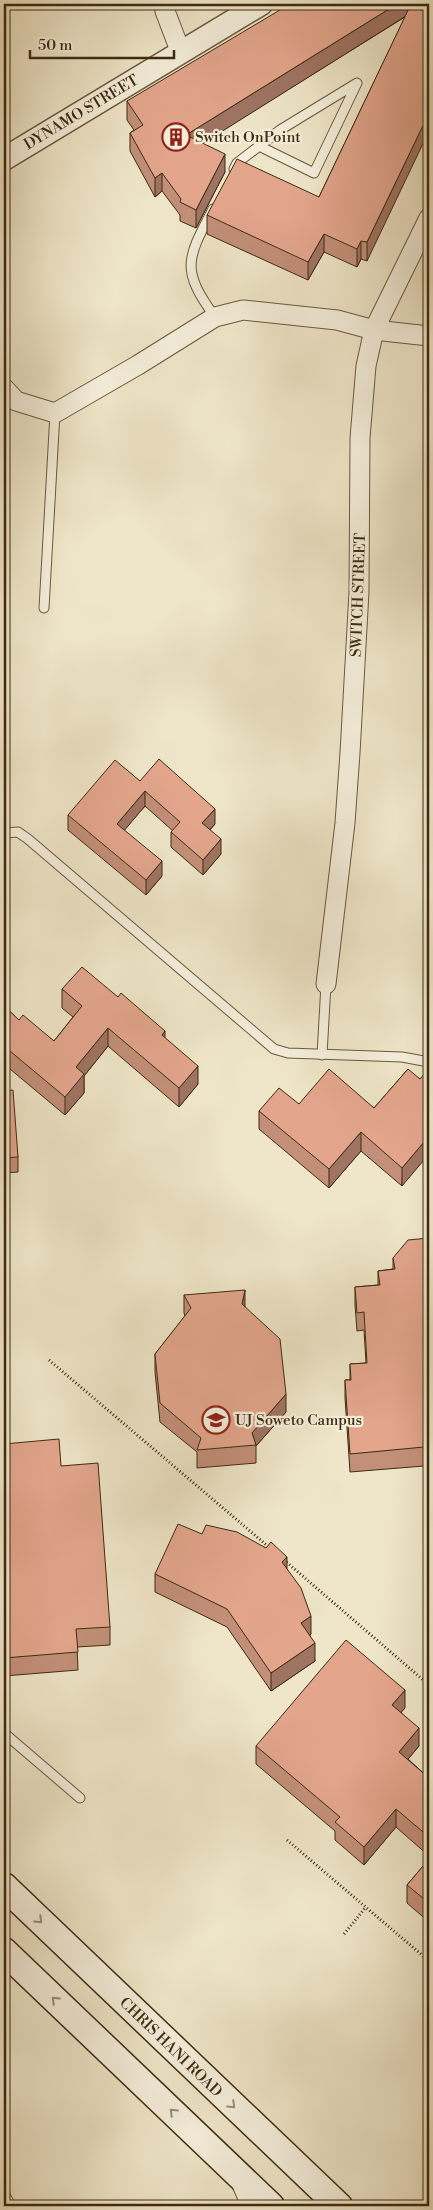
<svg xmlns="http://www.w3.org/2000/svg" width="433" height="2210" font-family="'Libre Bodoni',serif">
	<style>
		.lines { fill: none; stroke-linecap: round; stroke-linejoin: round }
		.service-casing { stroke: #6a5a3e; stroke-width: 11 }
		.minor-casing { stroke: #6a5a3e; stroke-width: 21 }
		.tertiary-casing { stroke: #6a5a3e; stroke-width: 25 }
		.secondary-casing { stroke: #3e2b10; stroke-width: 29 }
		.path { stroke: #3e2b10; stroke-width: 3; stroke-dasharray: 1 2.5; stroke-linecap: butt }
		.service { stroke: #f5efdc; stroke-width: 9 }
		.minor { stroke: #f5efdc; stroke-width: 19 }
		.tertiary { stroke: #f5efdc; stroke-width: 22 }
		.secondary { stroke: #f5efdc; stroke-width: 26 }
		.wall { fill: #c38f79; stroke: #3e2b10 }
		.shaded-wall { fill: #9f7463; stroke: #3e2b10 }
		.building { fill: #e3a68d; stroke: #3e2b10 }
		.oneway { stroke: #9a8d76 }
		.labels { text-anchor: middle; stroke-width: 4.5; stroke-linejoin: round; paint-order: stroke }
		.street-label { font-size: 15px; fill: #3e2b10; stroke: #f5efdc }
		.poi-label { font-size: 15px; fill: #3e2b10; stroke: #f5efdc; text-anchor: start }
	</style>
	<rect width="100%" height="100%" fill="#efe6c9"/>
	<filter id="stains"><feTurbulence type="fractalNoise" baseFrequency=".004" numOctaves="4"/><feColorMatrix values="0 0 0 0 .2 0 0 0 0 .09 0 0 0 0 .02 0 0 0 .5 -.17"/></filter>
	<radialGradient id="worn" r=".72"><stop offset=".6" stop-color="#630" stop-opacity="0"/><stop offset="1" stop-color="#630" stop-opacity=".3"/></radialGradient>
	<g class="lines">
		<!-- service casing -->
		<g class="service-casing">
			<g id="service">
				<polyline points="234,169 237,163 280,130 357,83 314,173 259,146"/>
				<path d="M213,209C187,259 180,269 215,317"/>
				<polyline points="44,608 55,413"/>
				<polyline points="4,833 18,832 28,839 274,1049 288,1053 402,1057 429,1062"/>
				<polyline points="322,1055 326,984"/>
				<polyline points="4,1295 4,1297"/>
				<polyline points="4,1733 80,1798"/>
				<polyline points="238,2188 246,2206"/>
				<polyline points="4,2193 11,2206"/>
			</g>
		</g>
		<!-- minor casing -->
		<g class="minor-casing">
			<g id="minor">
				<polyline points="164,4 165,11 181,53"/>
				<polyline points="4,388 16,401 55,413 138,365 215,317 243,310 337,320 374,330 429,336"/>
				<polyline points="326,984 345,823 350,753 359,592 360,438 366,366 374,330 429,218"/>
			</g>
		</g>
		<!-- tertiary casing -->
		<g class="tertiary-casing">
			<polyline id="tertiary" points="4,159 261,4"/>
		</g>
		<!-- secondary casing -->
		<g class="secondary-casing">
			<g id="secondary">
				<polyline points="4,1886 339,2206"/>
				<polyline points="4,1951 271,2206"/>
			</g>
		</g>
		<!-- path -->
		<g class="path">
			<polyline points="49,1360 270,1548"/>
			<polyline points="284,1560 429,1685"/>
			<polyline points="287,1840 429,1961"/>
			<polyline points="344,1934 366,1907"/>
		</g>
		<!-- service -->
		<use href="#service" class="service"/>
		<!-- minor -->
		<use href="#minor" class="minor"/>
		<!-- tertiary -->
		<use href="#tertiary" class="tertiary"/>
		<!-- secondary -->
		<use href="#secondary" class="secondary"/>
	</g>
	<!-- wall -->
	<g class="wall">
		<polygon points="429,4 367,261 361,259 357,267 324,252 308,280 207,234 207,215 319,197 405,17 202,143 225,172 196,228 180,221 180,215 162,191 155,197 130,151 130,133 134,130 127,120 127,101"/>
		<polygon points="140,781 215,824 210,830 221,854 203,875 171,847 171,832 173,831 145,806 124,830 162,876 146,895 68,830 68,815"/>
		<polygon points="62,989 165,1038 198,1084 179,1107 108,1046 84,1076 84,1093 65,1115 4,1064 4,1006 19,1020 54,1041 73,1017 62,1008"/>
		<polygon points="408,1069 402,1186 361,1151 329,1188 259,1129 259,1111 299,1104 374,1108"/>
		<polygon points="4,1091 18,1157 18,1172 4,1173"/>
		<polygon points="429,1238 429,1455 424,1456 424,1466 350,1472 345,1398 345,1380 350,1380 350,1364 366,1363 364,1330 357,1331 355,1305 355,1287 378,1285 378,1271 393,1269 393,1258"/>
		<polygon points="184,1295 245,1307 286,1412 256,1446 256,1463 197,1468 197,1452 160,1422 155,1372 155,1354 185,1316 184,1313"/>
		<polygon points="4,1444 61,1466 110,1627 110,1645 77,1647 78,1670 4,1676"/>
		<polygon points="202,1534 287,1569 311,1634 310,1635 315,1661 271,1691 227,1627 155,1592 155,1574"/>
		<polygon points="405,1708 401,1712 419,1746 408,1759 429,1778 429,1856 396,1827 364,1865 335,1840 335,1831 256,1764 256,1746"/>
		<polygon points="429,1859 429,1922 407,1903 407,1885"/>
	</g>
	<!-- shaded-wall -->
	<g class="shaded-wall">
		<polygon points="397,4 417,4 417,9 186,154 186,135"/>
		<polygon points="429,113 429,131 367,261 367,242"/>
		<polygon points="225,154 225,172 196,228 196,210"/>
		<polygon points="162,173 162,191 155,197 155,178"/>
		<polygon points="324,234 324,252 308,280 308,262"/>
		<polygon points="361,241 361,259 357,267 357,249"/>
		<polygon points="145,791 145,806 117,839 117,824"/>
		<polygon points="215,809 215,824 202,838 202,823"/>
		<polygon points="221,839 221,854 203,875 203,860"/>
		<polygon points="162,861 162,876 146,895 146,880"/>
		<polygon points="108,1028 108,1046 84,1076 84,1093 65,1115 65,1097 76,1067"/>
		<polygon points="165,1031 165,1049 162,1035"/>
		<polygon points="198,1066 198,1084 179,1107 179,1088"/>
		<polygon points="361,1132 361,1151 329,1188 329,1169"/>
		<polygon points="429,1136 429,1154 402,1186 402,1168"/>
		<polygon points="245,1290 245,1308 242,1304"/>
		<polygon points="286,1394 286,1412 256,1446 252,1433"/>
		<polygon points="287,1557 287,1575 282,1562"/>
		<polygon points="311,1616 311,1634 301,1641 301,1623"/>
		<polygon points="315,1643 315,1661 271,1691 271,1673"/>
		<polygon points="405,1690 405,1708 392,1723 392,1705"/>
		<polygon points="419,1728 419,1746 399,1770 399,1752"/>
		<polygon points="396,1809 396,1827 364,1865 364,1847"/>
	</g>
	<!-- building -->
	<g class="building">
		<polygon points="290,4 397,4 186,135 225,154 196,210 180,202 181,199 162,173 155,178 130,133 143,125 127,101"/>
		<polygon points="411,4 429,4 429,113 367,242 361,241 357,249 324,234 308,262 207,215 237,159 319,197"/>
		<polygon points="159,759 215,809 202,823 221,839 203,860 171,832 180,822 145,791 117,824 162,861 146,880 68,815 115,760 140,781"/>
		<polygon points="82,967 118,997 121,993 165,1031 162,1035 198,1066 179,1088 108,1028 76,1067 84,1074 65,1097 4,1046 4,1006 19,1020 23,1015 54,1041 82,1006 62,989"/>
		<polygon points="329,1069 374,1108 408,1069 420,1079 425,1073 429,1077 429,1136 402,1168 361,1132 329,1169 259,1111 279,1088 299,1104"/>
		<polygon points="13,1090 18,1157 4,1158 4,1091"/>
		<polygon points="429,1238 429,1437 424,1437 424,1447 350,1454 345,1380 351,1380 350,1364 367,1363 364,1312 357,1313 355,1287 380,1285 378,1271 395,1269 393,1258 408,1240"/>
		<polygon points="245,1290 242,1304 280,1339 286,1394 252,1433 256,1445 197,1450 201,1438 160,1403 155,1354 191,1308 184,1295"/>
		<polygon points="59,1439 61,1466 98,1463 110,1627 76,1629 78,1652 4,1658 4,1444"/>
		<polygon points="178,1524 202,1534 206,1525 237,1532 266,1548 271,1542 287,1557 282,1562 301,1588 311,1616 301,1623 315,1643 271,1673 227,1609 155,1574"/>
		<polygon points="346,1640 405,1690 392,1705 419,1728 399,1752 429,1778 429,1837 396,1809 364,1847 335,1822 340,1817 256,1746"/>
		<polygon points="429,1859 429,1903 407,1885"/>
	</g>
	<!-- one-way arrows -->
	<defs><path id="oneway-chevron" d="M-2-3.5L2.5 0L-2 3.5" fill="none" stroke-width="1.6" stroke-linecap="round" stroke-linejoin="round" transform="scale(1.25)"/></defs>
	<g class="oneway">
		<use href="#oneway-chevron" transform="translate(39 1920) rotate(44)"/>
		<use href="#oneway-chevron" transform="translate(55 2000) rotate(-136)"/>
		<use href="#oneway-chevron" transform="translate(232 2105) rotate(44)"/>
		<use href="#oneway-chevron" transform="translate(173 2112) rotate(-136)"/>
	</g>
	<!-- icons -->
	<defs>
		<g id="building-ring" transform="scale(1.4375)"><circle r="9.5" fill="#f5efdc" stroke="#8f2418" stroke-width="1.5"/><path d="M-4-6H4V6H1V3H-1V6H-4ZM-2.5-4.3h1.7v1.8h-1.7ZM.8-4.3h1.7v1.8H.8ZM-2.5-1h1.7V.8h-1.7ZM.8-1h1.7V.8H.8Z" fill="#8f2418"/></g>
		<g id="university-ring" transform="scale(1.4375)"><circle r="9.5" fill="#f5efdc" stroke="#8f2418" stroke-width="1.5"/><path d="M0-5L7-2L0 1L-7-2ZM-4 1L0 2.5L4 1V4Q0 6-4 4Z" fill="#8f2418"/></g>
	</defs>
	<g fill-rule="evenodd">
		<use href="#building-ring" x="176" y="137"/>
		<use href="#university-ring" x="216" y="1420"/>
	</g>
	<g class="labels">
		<!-- street labels -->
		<g class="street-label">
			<text transform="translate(81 112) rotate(-31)" y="5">DYNAMO STREET</text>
			<text transform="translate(358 595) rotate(-88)" y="5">SWITCH STREET</text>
			<text transform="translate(171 2047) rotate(44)" y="5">CHRIS HANI ROAD</text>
		</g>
		<!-- poi labels -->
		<g class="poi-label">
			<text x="195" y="142">Switch OnPoint</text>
			<text x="235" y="1425">UJ Soweto Campus</text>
		</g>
	</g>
	<!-- margin -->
	<rect width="433" height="2210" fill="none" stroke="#efe6c9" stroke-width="20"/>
	<rect x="5" y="5" width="423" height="2200" fill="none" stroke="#3e2b10" stroke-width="2.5"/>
	<rect x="10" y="10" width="413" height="2190" fill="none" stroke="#3e2b10"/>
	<!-- scale -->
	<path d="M30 50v8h144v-8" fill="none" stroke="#3e2b10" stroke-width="2.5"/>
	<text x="38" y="50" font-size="15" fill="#3e2b10" stroke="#f5efdc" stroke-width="4" paint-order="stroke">50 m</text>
	<rect width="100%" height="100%" filter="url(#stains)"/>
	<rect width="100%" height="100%" fill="url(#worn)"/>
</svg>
